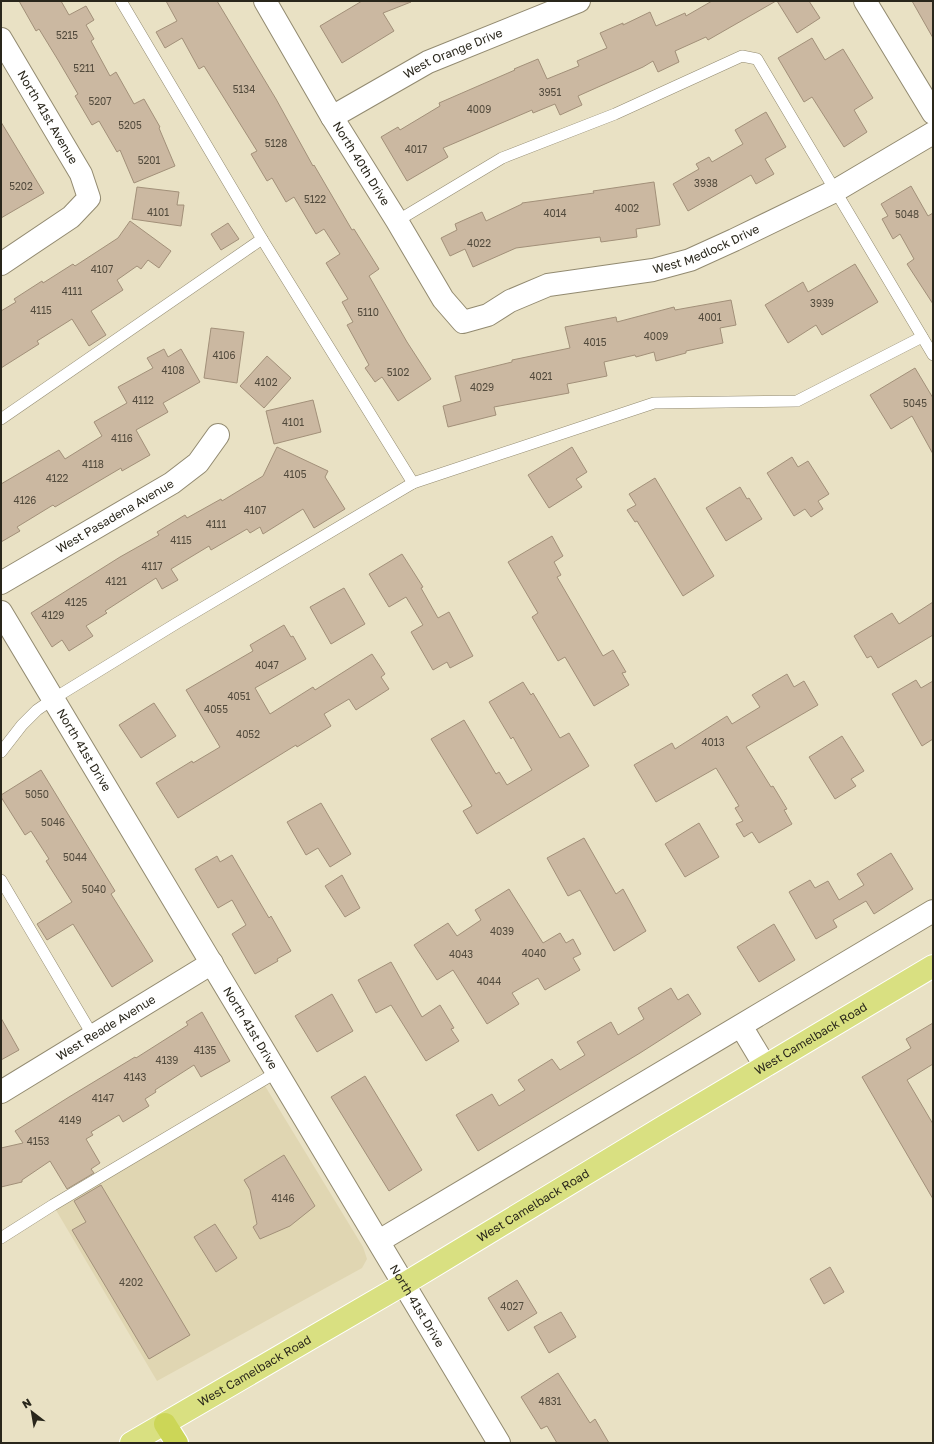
<svg xmlns="http://www.w3.org/2000/svg" width="934" height="1444" font-family="'Golos Text',sans-serif">
	<style>
		.built { fill: #e0d6b2 }
		.building { fill: #cbb8a1; stroke: #a29079 }
		.lines { fill: none; stroke-linecap: round; stroke-linejoin: round }
		.service-casing { stroke: #928a70; stroke-width: 12 }
		.minor-casing { stroke: #928a70; stroke-width: 24 }
		.primary-casing { stroke: #fff; stroke-width: 24 }
		.trunk-casing { stroke: #fff; stroke-width: 24 }
		.service { stroke: #fff; stroke-width: 11 }
		.minor { stroke: #fff; stroke-width: 22 }
		.primary { stroke: #d9e081; stroke-width: 22 }
		.trunk { stroke: #ccd657; stroke-width: 22 }
		.labels { text-anchor: middle; stroke-width: 3; stroke-linejoin: round; paint-order: stroke }
		.number-label { font-size: 10px; fill: #524a3c }
		.street-label { font-size: 12px; fill: #29261b; stroke: #e9e1c4 }
	</style>
	<rect width="100%" height="100%" fill="#e9e1c4"/>
	<!-- built -->
	<polygon class="built" points="262,1081 363,1247 367,1259 362,1268 157,1381 53,1205"/>
	<!-- building -->
	<g class="building">
		<polygon points="19,1 61,1 69,15 86,6 94,20 86,25 94,39 91,41 110,76 116,72 134,104 144,99 160,127 159,128 175,166 134,183 120,150 117,152 99,121 92,125 75,96 78,94 58,60 39,29 36,31"/>
		<polygon points="166,1 217,1 276,99 313,166 314,165 352,230 354,229 379,269 369,276 407,342 431,379 398,401 382,377 375,382 365,368 369,365 347,325 353,322 342,302 348,299 326,263 340,254 324,229 316,234 294,197 286,202 272,178 267,181 251,154 257,151 204,66 199,69 182,38 165,48 156,32 177,21"/>
		<polygon points="362,1 411,2 383,13 394,31 342,63 320,26"/>
		<polygon points="712,1 776,1 708,40 706,37 675,51 679,62 658,72 653,61 643,67 578,96 582,105 560,115 555,104 533,113 532,110 443,148 448,157 407,181 381,137 398,127 400,130 440,106 439,103 515,70 514,69 538,59 547,79 579,66 577,61 607,48 600,33 623,23 623,25 650,12 656,26 685,13 686,16"/>
		<polygon points="777,1 809,1 820,18 797,33"/>
		<polygon points="912,1 933,1 933,38"/>
		<polygon points="812,38 825,60 843,49 873,98 854,110 867,132 844,147 812,97 804,102 778,58"/>
		<polygon points="766,112 786,147 765,159 774,174 756,184 751,175 688,211 673,184 699,169 696,164 709,157 712,162 743,144 735,130"/>
		<polygon points="1,122 44,193 1,218"/>
		<polygon points="654,182 660,225 636,229 637,237 601,242 600,237 516,248 473,267 465,249 450,256 441,238 457,230 455,224 482,212 486,221 522,204 522,203 594,193 593,191"/>
		<polygon points="911,186 928,216 933,213 933,304 907,264 914,259 900,234 893,239 882,219 888,216 881,204"/>
		<polygon points="137,187 179,192 177,205 184,205 181,226 132,219"/>
		<polygon points="130,221 171,251 159,268 148,260 141,269 137,266 117,280 123,290 91,311 106,335 89,346 72,319 37,341 39,344 1,368 1,311 16,302 14,299 42,281 43,283 73,264 75,266 118,238"/>
		<polygon points="228,223 239,239 221,250 211,234"/>
		<polygon points="855,264 878,302 822,335 816,325 788,343 765,305 803,282 808,292"/>
		<polygon points="731,300 736,325 720,328 723,343 686,351 686,353 656,361 654,352 636,357 635,355 604,362 607,376 567,384 569,393 494,407 496,415 448,427 443,406 461,401 455,376 512,362 512,360 570,348 565,327 616,317 617,322 674,307 675,310"/>
		<polygon points="211,328 244,332 237,383 204,378"/>
		<polygon points="164,349 168,357 181,349 200,382 163,403 168,412 136,430 150,455 122,471 121,468 55,507 53,505 17,527 20,531 1,542 1,484 59,450 65,459 102,436 94,422 127,403 118,387 153,368 147,358"/>
		<polygon points="267,356 291,378 264,408 240,386"/>
		<polygon points="915,368 933,398 933,454 912,416 891,429 870,395"/>
		<polygon points="313,400 321,432 274,444 266,411"/>
		<polygon points="277,447 328,471 325,477 345,509 314,528 303,509 263,534 260,527 250,533 247,529 211,550 209,546 171,569 178,580 162,589 156,578 105,611 107,613 86,626 93,636 69,651 62,640 52,647 31,613 120,557 159,535 157,532 185,515 187,518 221,499 222,501 263,476"/>
		<polygon points="572,447 587,472 576,479 582,487 549,508 528,475"/>
		<polygon points="792,457 798,467 808,461 829,494 818,501 823,509 811,517 805,509 794,516 767,473"/>
		<polygon points="655,478 714,576 683,596 637,521 635,522 627,510 636,505 629,494"/>
		<polygon points="740,487 747,499 749,498 762,519 726,541 706,508"/>
		<polygon points="552,536 563,556 554,562 561,575 557,577 603,656 613,650 626,672 622,673 629,685 594,706 565,657 558,661 532,617 538,613 508,562"/>
		<polygon points="402,554 423,587 421,588 438,618 449,612 473,656 450,668 447,662 433,670 411,632 423,625 406,597 389,607 369,574"/>
		<polygon points="344,588 365,624 331,644 310,607"/>
		<polygon points="933,602 933,635 878,668 871,656 867,658 854,636 892,613 899,624"/>
		<polygon points="284,625 291,637 293,636 306,659 255,688 270,714 313,687 315,690 372,654 385,674 381,677 389,689 356,710 349,699 324,714 331,726 297,747 296,745 178,818 156,783 192,761 193,763 220,747 186,690 253,651 250,645"/>
		<polygon points="787,674 794,687 804,681 818,705 746,747 771,787 773,786 787,809 784,810 792,824 759,843 752,832 744,837 736,824 743,821 735,808 739,806 716,768 656,802 634,765 672,743 675,749 727,716 732,724 760,707 752,695"/>
		<polygon points="916,680 921,688 933,681 933,739 922,746 892,694"/>
		<polygon points="523,682 531,695 533,693 560,738 569,733 589,766 477,834 463,811 472,806 431,739 464,720 496,774 499,772 507,785 532,770 513,737 511,739 489,702"/>
		<polygon points="154,703 176,736 141,758 119,725"/>
		<polygon points="842,736 864,771 851,779 856,786 835,799 809,757"/>
		<polygon points="41,770 115,891 111,894 153,961 112,987 73,924 47,940 37,924 72,902 46,861 49,859 31,831 25,835 1,797 1,795"/>
		<polygon points="321,803 351,854 330,867 318,848 306,855 287,822"/>
		<polygon points="699,823 719,857 685,877 665,844"/>
		<polygon points="584,838 616,894 623,889 646,931 614,951 580,890 568,896 547,858"/>
		<polygon points="891,853 913,889 874,914 866,901 833,920 837,927 816,939 789,892 810,880 815,888 828,881 839,900 864,885 857,874"/>
		<polygon points="232,855 269,918 271,916 291,951 277,959 278,961 255,974 232,934 246,925 232,900 218,908 195,869 217,856 220,862"/>
		<polygon points="342,875 360,908 345,917 325,886"/>
		<polygon points="509,889 543,943 560,933 566,943 573,939 581,954 573,958 580,970 545,990 538,978 512,993 519,1004 487,1024 453,970 437,980 414,945 448,923 457,936 481,920 475,910"/>
		<polygon points="774,924 795,960 759,982 737,947"/>
		<polygon points="391,962 422,1017 440,1005 454,1028 451,1029 459,1041 426,1061 391,1005 376,1013 358,980"/>
		<polygon points="671,988 678,1000 688,994 701,1014 640,1053 478,1151 456,1115 492,1094 499,1106 525,1090 518,1080 552,1059 560,1070 585,1055 577,1042 611,1022 618,1035 644,1019 638,1008"/>
		<polygon points="332,994 353,1031 317,1052 295,1016"/>
		<polygon points="202,1012 230,1061 201,1077 194,1065 155,1090 156,1092 145,1099 149,1106 123,1122 119,1115 91,1132 93,1135 86,1139 100,1163 91,1169 94,1173 67,1189 50,1161 22,1180 22,1182 1,1187 1,1148 23,1143 15,1131 69,1097 135,1057 136,1058 188,1025 186,1022"/>
		<polygon points="1,1018 19,1050 1,1060"/>
		<polygon points="933,1023 933,1064 907,1080 933,1124 933,1199 862,1077 911,1048 906,1039"/>
		<polygon points="365,1076 422,1170 389,1191 331,1097"/>
		<polygon points="284,1155 315,1206 290,1226 260,1239 253,1227 257,1224 250,1190 244,1180"/>
		<polygon points="101,1185 190,1335 149,1359 72,1230 86,1222 74,1201"/>
		<polygon points="215,1224 237,1258 216,1272 194,1237"/>
		<polygon points="830,1267 844,1292 824,1304 810,1279"/>
		<polygon points="517,1280 537,1313 508,1331 488,1298"/>
		<polygon points="561,1312 576,1337 549,1353 534,1327"/>
		<polygon points="558,1373 590,1423 595,1419 609,1443 557,1443 547,1426 541,1429 521,1397"/>
	</g>
	<g class="lines">
		<!-- service casing -->
		<g class="service-casing">
			<g id="service">
				<polyline points="121,1 262,239 413,483"/>
				<polyline points="397,221 502,158 615,114 742,56 757,59 933,355"/>
				<polyline points="1,419 262,239"/>
				<polyline points="1,752 22,725 37,710 53,699 177,623 413,483 654,403 797,401 922,337"/>
				<polyline points="1,880 93,1036"/>
				<polyline points="1,1238 53,1205 277,1072"/>
			</g>
		</g>
		<!-- minor casing -->
		<g class="minor-casing">
			<g id="minor">
				<path id="s1" d="M265,1L332,117L397,221L443,299L463,322L488,315L510,301L548,285L653,270L690,260L734,240L835,191L933,133"/>
				<polyline points="865,1 933,113"/>
				<path id="s2" d="M1,39L81,174L89,198L71,217L1,264"/>
				<path id="s3" d="M332,117L428,62L579,1"/>
				<path id="s4" d="M1,583L172,483L198,463L218,435"/>
				<path id="s5" d="M1,612L499,1443"/>
				<polyline points="741,1026 765,1066"/>
				<path id="s6" d="M1,1092L212,963"/>
				<polyline points="379,1241 933,911"/>
			</g>
		</g>
		<!-- primary casing -->
		<g class="primary-casing">
			<g id="primary">
				<path id="s7" d="M131,1443L404,1284L663,1127L933,966"/>
			</g>
		</g>
		<!-- trunk casing -->
		<g class="trunk-casing">
			<polyline id="trunk" points="165,1424 177,1443"/>
		</g>
		<!-- service -->
		<use href="#service" class="service"/>
		<!-- minor -->
		<use href="#minor" class="minor"/>
		<!-- primary -->
		<use href="#primary" class="primary"/>
		<!-- trunk -->
		<use href="#trunk" class="trunk"/>
	</g>
	<g class="labels">
		<!-- number labels -->
		<g class="number-label">
			<text x="67" y="39">5215</text>
			<text x="84" y="72">5211</text>
			<text x="244" y="93">5134</text>
			<text x="550" y="96">3951</text>
			<text x="100" y="105">5207</text>
			<text x="479" y="113">4009</text>
			<text x="130" y="129">5205</text>
			<text x="276" y="147">5128</text>
			<text x="416" y="153">4017</text>
			<text x="149" y="164">5201</text>
			<text x="706" y="187">3938</text>
			<text x="21" y="190">5202</text>
			<text x="315" y="203">5122</text>
			<text x="627" y="212">4002</text>
			<text x="158" y="216">4101</text>
			<text x="555" y="217">4014</text>
			<text x="907" y="218">5048</text>
			<text x="479" y="247">4022</text>
			<text x="102" y="273">4107</text>
			<text x="72" y="295">4111</text>
			<text x="822" y="307">3939</text>
			<text x="41" y="314">4115</text>
			<text x="368" y="316">5110</text>
			<text x="710" y="321">4001</text>
			<text x="656" y="340">4009</text>
			<text x="595" y="346">4015</text>
			<text x="224" y="359">4106</text>
			<text x="173" y="374">4108</text>
			<text x="398" y="376">5102</text>
			<text x="541" y="380">4021</text>
			<text x="266" y="386">4102</text>
			<text x="482" y="391">4029</text>
			<text x="143" y="404">4112</text>
			<text x="915" y="407">5045</text>
			<text x="293" y="426">4101</text>
			<text x="122" y="442">4116</text>
			<text x="93" y="468">4118</text>
			<text x="295" y="478">4105</text>
			<text x="57" y="482">4122</text>
			<text x="25" y="504">4126</text>
			<text x="255" y="514">4107</text>
			<text x="216" y="528">4111</text>
			<text x="181" y="544">4115</text>
			<text x="152" y="570">4117</text>
			<text x="116" y="585">4121</text>
			<text x="76" y="606">4125</text>
			<text x="53" y="619">4129</text>
			<text x="267" y="669">4047</text>
			<text x="239" y="700">4051</text>
			<text x="216" y="713">4055</text>
			<text x="248" y="738">4052</text>
			<text x="713" y="746">4013</text>
			<text x="37" y="798">5050</text>
			<text x="53" y="826">5046</text>
			<text x="75" y="861">5044</text>
			<text x="94" y="893">5040</text>
			<text x="502" y="935">4039</text>
			<text x="534" y="957">4040</text>
			<text x="461" y="958">4043</text>
			<text x="489" y="985">4044</text>
			<text x="205" y="1054">4135</text>
			<text x="167" y="1064">4139</text>
			<text x="135" y="1081">4143</text>
			<text x="103" y="1102">4147</text>
			<text x="70" y="1124">4149</text>
			<text x="38" y="1145">4153</text>
			<text x="283" y="1202">4146</text>
			<text x="131" y="1286">4202</text>
			<text x="512" y="1310">4027</text>
			<text x="550" y="1405">4831</text>
		</g>
		<!-- street labels -->
		<g class="street-label">
			<text dy="4" stroke="none"><textPath href="#s3" startOffset="137">West Orange Drive</textPath></text>
			<text dy="4" stroke="none"><textPath href="#s2" startOffset="91">North 41st Avenue</textPath></text>
			<text dy="4" stroke="none"><textPath href="#s1" startOffset="189">North 40th Drive</textPath></text>
			<text dy="4" stroke="none"><textPath href="#s1" startOffset="634">West Medlock Drive</textPath></text>
			<text dy="4" stroke="none"><textPath href="#s4" startOffset="132">West Pasadena Avenue</textPath></text>
			<text dy="4" stroke="none"><textPath href="#s5" startOffset="161">North 41st Drive</textPath></text>
			<text dy="4" stroke="none"><textPath href="#s6" startOffset="123">West Reade Avenue</textPath></text>
			<text dy="4" stroke="none"><textPath href="#s5" startOffset="485">North 41st Drive</textPath></text>
			<text dy="4" stroke="none"><textPath href="#s7" startOffset="791">West Camelback Road</textPath></text>
			<text dy="4" stroke="none"><textPath href="#s7" startOffset="467">West Camelback Road</textPath></text>
			<text dy="4" stroke="none"><textPath href="#s5" startOffset="809">North 41st Drive</textPath></text>
			<text dy="4" stroke="none"><textPath href="#s7" startOffset="143">West Camelback Road</textPath></text>
		</g>
	</g>
	<!-- border -->
	<rect width="934" height="1444" fill="none" stroke="#29261b" stroke-width="4"/>
	<!-- north arrow -->
	<g transform="translate(32 1412) rotate(329)" stroke="#e9e1c4" stroke-width="3" paint-order="stroke">
	<path d="M0-3L7 15L0 10L-7 15Z" fill="#29261b"/>
	<text y="-6" font-size="11" font-weight="bold" text-anchor="middle" fill="#29261b">N</text>
	</g>
</svg>
